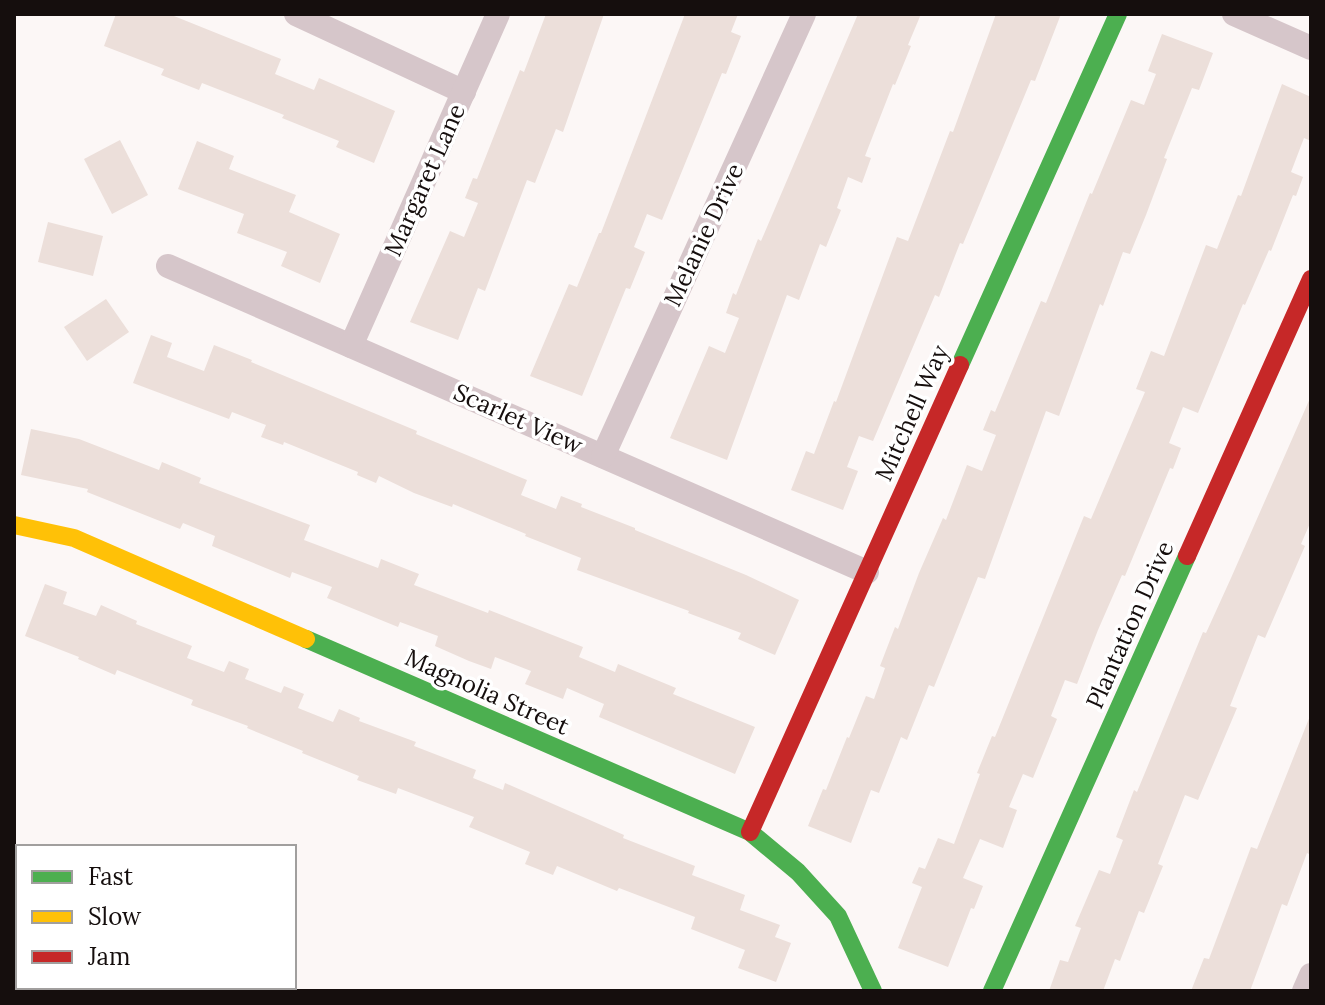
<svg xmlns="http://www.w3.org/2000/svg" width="1325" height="1005" font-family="Lora,serif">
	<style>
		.building { fill: #ecdfda }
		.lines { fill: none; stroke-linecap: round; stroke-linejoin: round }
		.street { stroke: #d6c6ca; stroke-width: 24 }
		.fast { stroke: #4caf50; stroke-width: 18 }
		.slow { stroke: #ffc107; stroke-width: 18 }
		.jam { stroke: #c62828; stroke-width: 18 }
		.labels { text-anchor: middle; stroke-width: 7; stroke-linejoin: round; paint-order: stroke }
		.street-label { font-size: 24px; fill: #150e0d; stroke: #fff }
	</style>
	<rect width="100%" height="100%" fill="#fcf7f6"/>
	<!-- building -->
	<g class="building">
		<polygon points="116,14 169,14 281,59 275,74 314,90 319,78 395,111 374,163 336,147 339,141 282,118 284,115 202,83 199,90 161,75 164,69 104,46"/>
		<polygon points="546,14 604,14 563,132 556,129 535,183 527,180 485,291 478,288 458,340 410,322 450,231 464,237 478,203 465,198 473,178 477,179 520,70 524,72"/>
		<polygon points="685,14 738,14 731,32 741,36 726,74 722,73 662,220 647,214 634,247 645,252 630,289 626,288 582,396 530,376 569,284 577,287 599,233 601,233"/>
		<polygon points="858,14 921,14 908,45 911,46 895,85 893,84 865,156 871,158 862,183 848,177 837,208 841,210 826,247 820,244 799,300 787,295 727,460 670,438 709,346 725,353 739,318 726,313 733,293 736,295 758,239 761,241"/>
		<polygon points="996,14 1061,14 1035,81 1031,80 963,244 960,243 939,297 935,295 873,441 859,436 847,467 858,471 843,510 791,490 806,451 814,454 834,401 836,402 897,237 908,241 950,131 953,132"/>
		<polygon points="1162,34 1213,53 1199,90 1192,88 1164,158 1167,159 1146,215 1130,254 1123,252 1103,306 1100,304 1059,416 1046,411 985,579 978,577 934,687 929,685 907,740 901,737 879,793 871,790 851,843 808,826 823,789 826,790 847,737 849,738 866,696 874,699 885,668 880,666 895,627 898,629 919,573 943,518 946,520 967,465 982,471 996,435 983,430 991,410 995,412 1041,301 1046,303 1090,193 1092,194 1131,100 1144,105 1156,74 1148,71"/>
		<polygon points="1282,84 1311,97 1311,141 1304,138 1291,172 1303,177 1296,196 1293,195 1271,251 1269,250 1245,305 1243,304 1198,413 1183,407 1169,443 1181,448 1173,469 1170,468 1125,576 1122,575 1098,630 1077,684 1065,680 1051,716 1057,719 1033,778 1023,774 1009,807 1017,810 1003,848 980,839 963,878 983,886 974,909 971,908 948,967 898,948 922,887 912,883 919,867 925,869 938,838 954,844 980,774 977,773 992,736 995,737 1084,516 1091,519 1145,392 1136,389 1151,351 1164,356 1206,245 1217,249 1238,195 1241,196"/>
		<polygon points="120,140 148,195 112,214 84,159"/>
		<polygon points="197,141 234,156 229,169 296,195 289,212 340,234 320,283 281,266 287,252 237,233 244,214 178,189"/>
		<polygon points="48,222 103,236 93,276 38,262"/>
		<polygon points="106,299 129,332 87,361 64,327"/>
		<polygon points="151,335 172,343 167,357 204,371 214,345 252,360 251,362 417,431 416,434 527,480 521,495 556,509 561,496 582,504 581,507 635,528 635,530 746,575 799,600 775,655 738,639 741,633 688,613 689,611 577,570 581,558 525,536 526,534 453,504 452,507 414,493 379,476 376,483 357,475 358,472 284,442 283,445 261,437 266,425 232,412 229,419 133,383"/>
		<polygon points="1311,396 1311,521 1301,544 1305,546 1265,638 1258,635 1230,706 1237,708 1198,800 1185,795 1158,864 1163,866 1144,913 1139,911 1120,961 1115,959 1103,991 1049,991 1060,960 1068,962 1081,928 1075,926 1099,870 1110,874 1123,840 1116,837 1134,790 1137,792 1203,632 1206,633 1231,578"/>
		<polygon points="31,429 79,439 159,470 162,462 201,478 199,483 310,525 304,540 378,568 381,559 419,574 414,585 488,613 489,610 583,647 579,657 615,672 618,664 676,688 673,694 755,727 735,774 599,717 604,704 567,688 563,699 525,684 531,671 495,657 491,669 469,661 435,646 438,636 400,622 398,627 327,598 332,587 292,572 290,578 212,546 215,536 183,523 180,529 87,492 88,489 21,475"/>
		<polygon points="45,584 67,592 63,604 96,616 101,605 137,621 136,624 192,646 187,658 224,672 229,661 249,669 245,679 281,693 284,686 304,694 298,708 333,722 339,709 360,718 359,721 416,742 414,746 476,770 473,778 503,790 505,783 624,835 623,838 695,866 692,875 745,895 740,910 780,925 775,937 791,943 776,982 738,968 745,950 691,929 695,917 619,888 617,891 557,866 553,875 525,864 530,852 469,827 474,817 398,788 396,794 357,780 359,776 302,753 303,751 247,728 248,726 191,705 193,700 117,670 115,675 78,659 79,657 25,636"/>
		<polygon points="1310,716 1311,855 1307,853 1287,906 1282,904 1250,991 1191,991 1204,958 1209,959 1251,847 1257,849"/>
	</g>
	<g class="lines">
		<!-- street -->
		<g class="street">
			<polyline points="296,14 464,92"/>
			<polyline points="1234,14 1311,48"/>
			<polyline points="168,266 867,572"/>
			<polyline points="351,346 498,14"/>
			<polyline points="603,456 804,14"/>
			<polyline points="1304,991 1311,975"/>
		</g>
		<!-- fast -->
		<g class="fast">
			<polyline points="960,365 1118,14"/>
			<polyline points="306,639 750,832 798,872 838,916 873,991"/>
			<polyline points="992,991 1187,556"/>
		</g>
		<!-- slow -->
		<polyline class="slow" points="14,525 74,538 306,639"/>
		<!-- jam -->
		<g class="jam">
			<polyline points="1187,556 1311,279"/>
			<polyline points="750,832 960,365"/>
		</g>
	</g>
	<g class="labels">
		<!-- street labels -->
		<g class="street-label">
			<text transform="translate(425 180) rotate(-66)" y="8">Margaret Lane</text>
			<text transform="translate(704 235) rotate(-65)" y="8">Melanie Drive</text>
			<text transform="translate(912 413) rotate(-66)" y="8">Mitchell Way</text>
			<text transform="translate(518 419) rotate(24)" y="8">Scarlet View</text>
			<text transform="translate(1130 625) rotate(-66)" y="8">Plantation Drive</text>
			<text transform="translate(487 692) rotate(24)" y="8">Magnolia Street</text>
		</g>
	</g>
	<!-- border -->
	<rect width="1325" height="1005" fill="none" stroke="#150e0d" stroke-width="32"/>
	<!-- legend -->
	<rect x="16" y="845" width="280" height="144" fill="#ffffff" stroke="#a19f9e" stroke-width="2"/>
	<rect x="32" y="871" width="40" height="12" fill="#4caf50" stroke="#a19f9e" stroke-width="2"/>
	<text x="88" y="885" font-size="24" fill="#150e0d">Fast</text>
	<rect x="32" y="911" width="40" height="12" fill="#ffc107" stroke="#a19f9e" stroke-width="2"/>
	<text x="88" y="925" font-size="24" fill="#150e0d">Slow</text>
	<rect x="32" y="951" width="40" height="12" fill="#c62828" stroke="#a19f9e" stroke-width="2"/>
	<text x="88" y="965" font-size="24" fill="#150e0d">Jam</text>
</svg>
